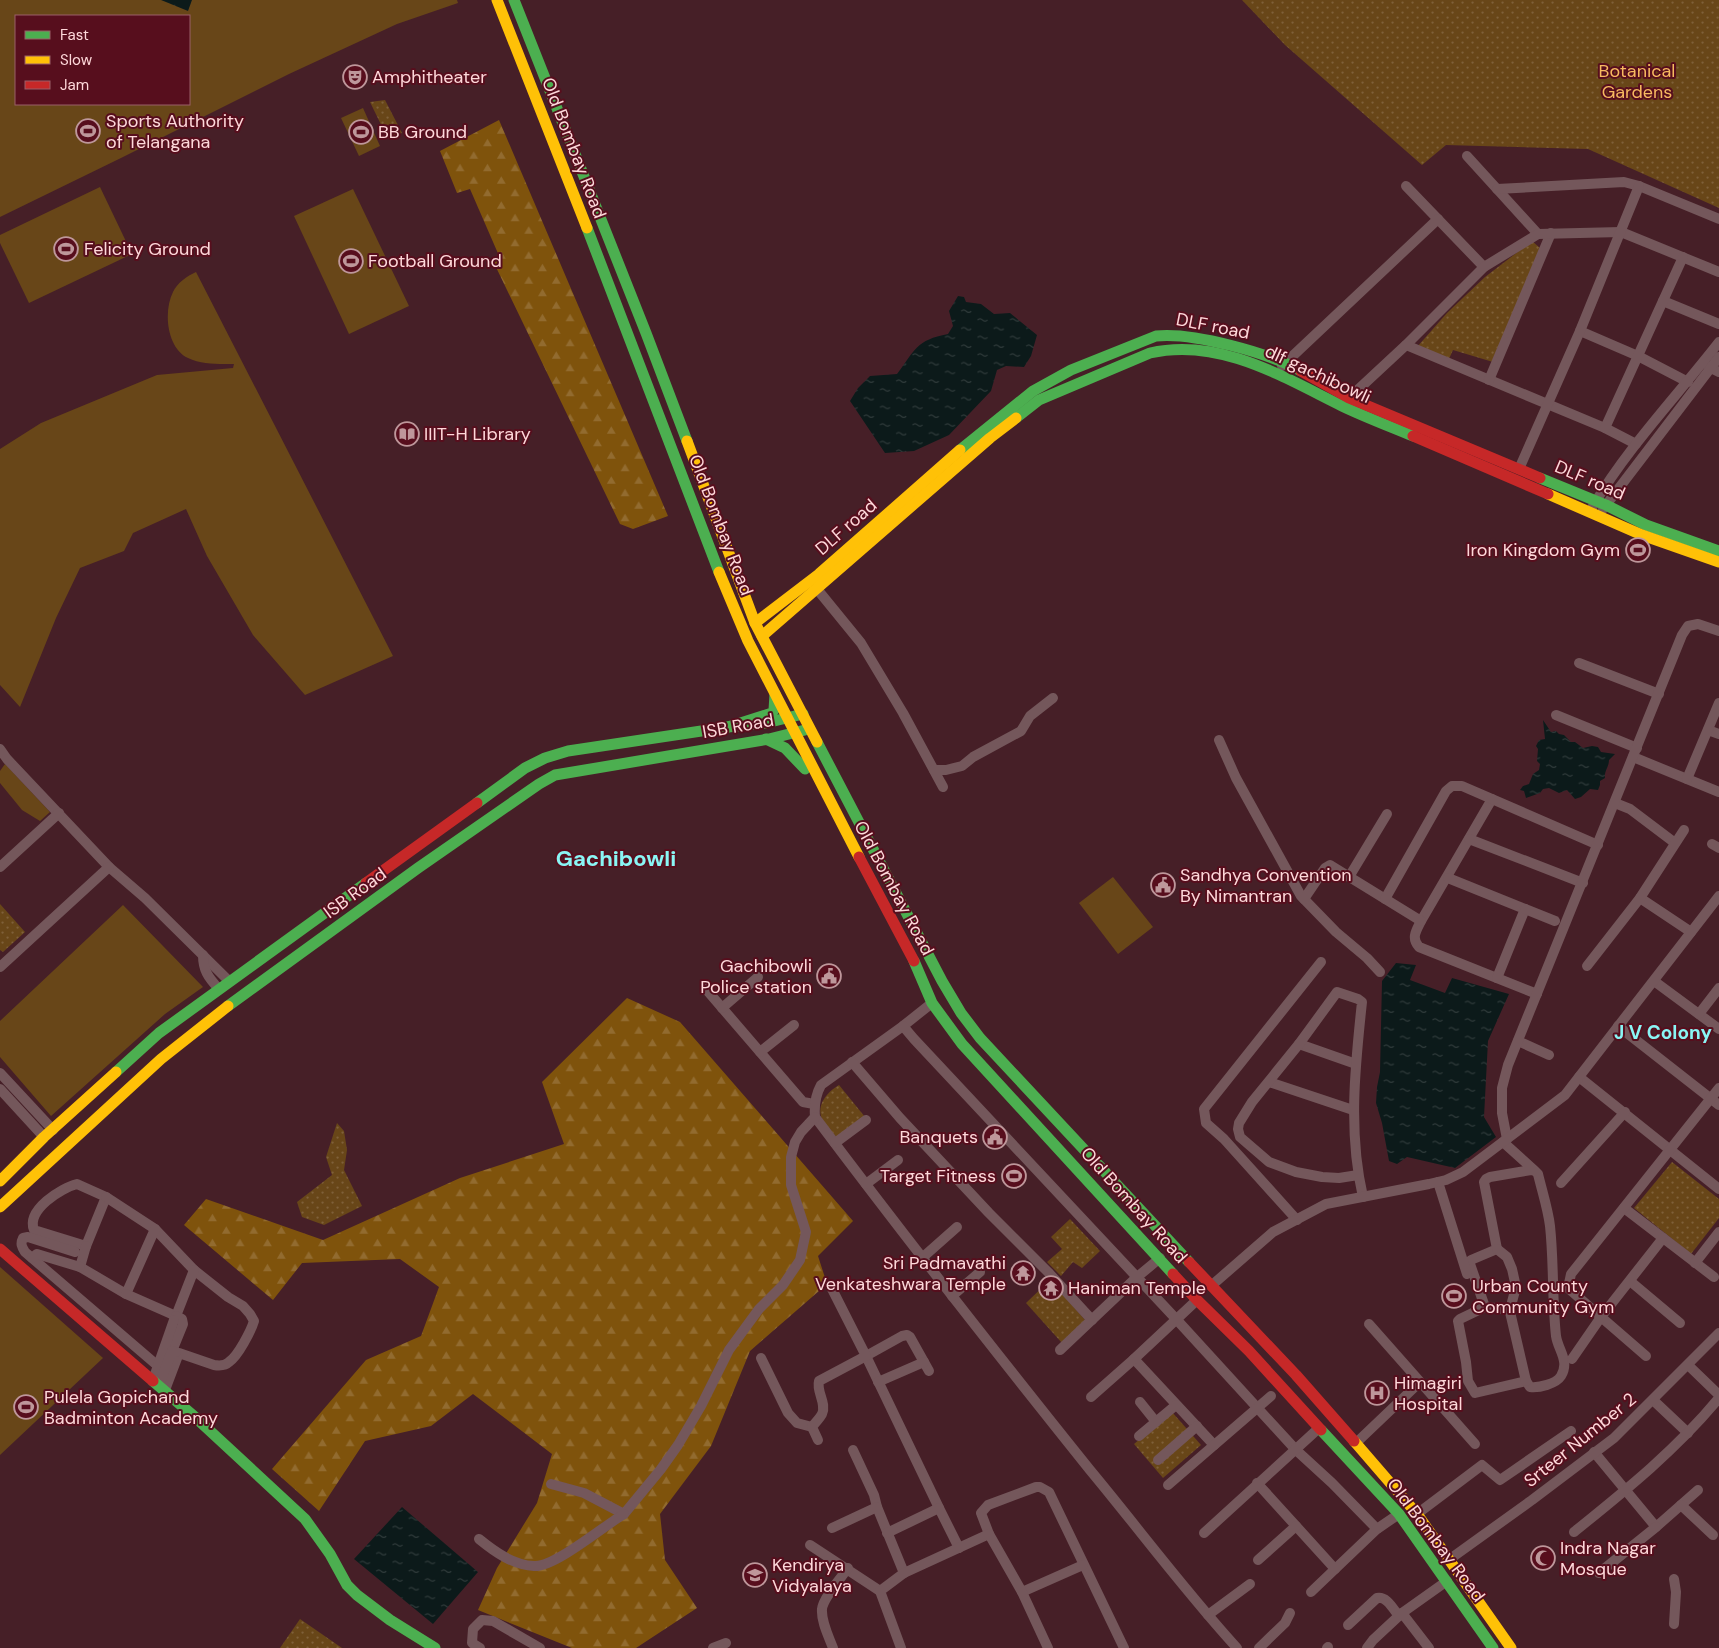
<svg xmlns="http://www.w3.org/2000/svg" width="1719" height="1648" font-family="'DM Sans',sans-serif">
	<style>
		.grass { fill: #684618; fill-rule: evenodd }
		.forest { fill: url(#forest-firs) }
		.park { fill: url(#park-dots) }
		.water { fill: url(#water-ripples) }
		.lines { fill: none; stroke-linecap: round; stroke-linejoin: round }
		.street { stroke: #74575b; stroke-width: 10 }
		.fast { stroke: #4caf50; stroke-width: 11 }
		.slow { stroke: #ffc107; stroke-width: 11 }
		.jam { stroke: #c62828; stroke-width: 11 }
		.labels { text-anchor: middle; stroke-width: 4; stroke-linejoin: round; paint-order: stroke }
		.park-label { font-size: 18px; fill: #f7ba60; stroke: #570e1d }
		.poi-label { font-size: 18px; fill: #fed8da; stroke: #570e1d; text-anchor: start }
		.street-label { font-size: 18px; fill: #fed8da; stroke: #570e1d }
		.neighbourhood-label { font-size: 19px; font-weight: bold; fill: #89f5f4; stroke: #570e1d }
		.district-label { font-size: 22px; font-weight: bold; fill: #89f5f4; stroke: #570e1d }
	</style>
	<defs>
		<pattern id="forest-firs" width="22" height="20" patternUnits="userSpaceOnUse" patternTransform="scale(1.25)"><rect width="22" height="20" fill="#7f530c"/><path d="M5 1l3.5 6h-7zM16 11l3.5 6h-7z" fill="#926b2f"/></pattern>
		<pattern id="park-dots" width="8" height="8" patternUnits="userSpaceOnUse" patternTransform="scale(1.25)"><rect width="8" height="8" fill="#684618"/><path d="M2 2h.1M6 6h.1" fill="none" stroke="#7f6039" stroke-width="1.8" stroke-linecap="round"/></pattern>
		<pattern id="water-ripples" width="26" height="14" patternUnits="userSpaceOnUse" patternTransform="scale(1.25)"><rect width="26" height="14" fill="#0c1a1a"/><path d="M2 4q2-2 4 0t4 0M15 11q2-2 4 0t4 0" fill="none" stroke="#303b3b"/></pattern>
	</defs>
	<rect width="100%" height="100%" fill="#461f27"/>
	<!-- grass -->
	<g class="grass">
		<path d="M0,0H457L458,3L397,24L289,74L121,158L0,217ZM16,16H189V104H16Z"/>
		<polygon points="363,108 380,146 359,156 341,118"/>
		<polygon points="100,187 132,254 29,303 0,243 0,235"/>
		<polygon points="353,189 409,306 349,334 294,216"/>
		<path d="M196,272L393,656L305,695L253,635L207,556L186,509L133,533L124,551L80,568L56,618L20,707L0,685V449L41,423L157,375L233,368L234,364C220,364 202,365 188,358C167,348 163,312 173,292C177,283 187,276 196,272Z"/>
		<polygon points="5,764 50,812 40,821 22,810 0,783 0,771"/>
		<polygon points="1113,877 1153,927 1118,954 1079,903"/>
		<polygon points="123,905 203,987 165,1014 51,1116 0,1057 0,1021"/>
		<polygon points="0,1267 103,1358 0,1455"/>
	</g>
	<!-- forest -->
	<g class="forest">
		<polygon points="499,120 668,516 633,529 620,524 494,263 500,258 470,189 457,193 440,151"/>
		<polygon points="627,998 680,1022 853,1221 818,1256 827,1284 750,1351 711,1446 660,1514 665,1560 697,1608 636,1648 572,1648 478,1610 497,1568 537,1503 552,1454 473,1394 431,1426 365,1441 319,1511 272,1469 366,1360 421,1336 439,1287 400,1259 302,1263 273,1300 184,1225 206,1199 323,1240 460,1178 564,1144 542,1082"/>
	</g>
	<!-- park -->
	<g class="park">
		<polygon points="1242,0 1719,0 1719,208 1588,149 1446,145 1422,165 1285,45"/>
		<polygon points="385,100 402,133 388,139 370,102"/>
		<polygon points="1532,241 1540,248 1493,362 1453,350 1448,361 1417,347 1447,313 1485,277"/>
		<polygon points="0,904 25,932 3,952 0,950"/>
		<path d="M839,1085L865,1117L838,1139C833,1133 826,1126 822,1119C816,1105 827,1092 839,1085Z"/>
		<polygon points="337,1123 344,1131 347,1150 344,1170 362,1206 324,1225 302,1217 297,1202 332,1175 326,1157"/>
		<polygon points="1672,1162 1719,1199 1719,1218 1691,1254 1634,1208"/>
		<polygon points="1070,1219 1100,1251 1082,1268 1073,1262 1061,1276 1047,1262 1062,1249 1051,1237"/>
		<polygon points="1050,1280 1085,1320 1062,1343 1026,1303"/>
		<polygon points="1172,1412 1201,1445 1163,1478 1134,1444"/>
		<polygon points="300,1619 342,1648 280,1648"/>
	</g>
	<!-- water -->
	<g class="water">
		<polygon points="161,0 192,0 188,11"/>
		<path d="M958,296L964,297L966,302L981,304L994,314L1010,313L1037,335L1031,356L1024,367L1006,366L997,370L991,391L949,435L914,451L885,453L850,401L858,388L870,376L897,374C915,350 916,340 948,334L953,326L949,311Z"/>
		<path d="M1543,720L1551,732L1556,731L1559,734L1564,735L1571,742H1575L1583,748L1592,746L1598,747L1601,752L1615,754L1609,760C1609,767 1604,771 1605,778L1600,781V785L1598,790L1590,789L1581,797L1575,799L1567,790L1559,793L1549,788L1543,789L1540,793L1526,798L1524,791L1520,790L1523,786L1529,784L1533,774L1539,770L1540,764L1537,761L1538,749L1536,746L1539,740L1545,739Z"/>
		<polygon points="1396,963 1416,965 1410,980 1445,993 1452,978 1509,994 1488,1041 1484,1117 1496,1137 1455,1168 1407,1157 1397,1164 1389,1161 1382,1123 1376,1103 1377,1087 1380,1072 1382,981"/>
		<polygon points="402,1507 478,1572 433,1624 354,1559"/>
	</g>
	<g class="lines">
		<!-- street -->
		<g class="street">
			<polyline points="1467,156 1538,234"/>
			<polyline points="1406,186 1484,267"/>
			<polyline points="1497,189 1624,182 1639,186 1719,219"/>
			<polyline points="1663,301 1719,324"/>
			<polyline points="1580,331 1638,356 1688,382"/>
			<polyline points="1406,345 1605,428 1636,444"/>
			<polyline points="1282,366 1438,219"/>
			<polyline points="1709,367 1719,372"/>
			<polyline points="1489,380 1551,233"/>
			<polyline points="1349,398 1406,345 1484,267 1538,234 1621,232 1719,272"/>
			<polyline points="1605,428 1683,257"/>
			<polyline points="1519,469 1580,331 1639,186"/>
			<path d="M1593,506C1628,447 1677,396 1719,342"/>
			<polyline points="1603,509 1719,357"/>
			<polyline points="817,589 861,643 903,713 943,787"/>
			<polyline points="1579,663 1659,694"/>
			<polyline points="1556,715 1637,748"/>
			<polyline points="1708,730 1719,734"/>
			<polyline points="1219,740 1236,778 1301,896 1336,932 1367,958 1380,972"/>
			<polyline points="0,749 7,759 109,867 145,898 229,981"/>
			<polyline points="1633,757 1719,792"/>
			<polyline points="934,770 946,770 962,766 973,757 1021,731 1030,716 1053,698"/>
			<polyline points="1687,779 1719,703"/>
			<path d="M1492,799L1421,921C1416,931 1411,938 1419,947L1537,994"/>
			<polyline points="1615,803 1630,809 1675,843"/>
			<polyline points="1469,839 1583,883"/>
			<polyline points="1712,844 1719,848"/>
			<polyline points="0,867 59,813"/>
			<polyline points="1349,877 1387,814"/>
			<polyline points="1448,878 1525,909 1497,978"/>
			<polyline points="1640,898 1691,932"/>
			<polyline points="1304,899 1325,868 1330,865 1421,921"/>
			<polyline points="1385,899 1446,791 1452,786 1462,786 1598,845"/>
			<polyline points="1525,909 1555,921"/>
			<path d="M203,955C203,970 208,977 218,988"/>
			<polyline points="1587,966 1640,898 1684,830"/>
			<polyline points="0,967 109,867"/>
			<polyline points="1654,981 1719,1029"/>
			<polyline points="705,988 803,1102 814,1104"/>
			<path d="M932,1003L903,1026L821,1085C815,1096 814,1105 815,1117C905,1237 997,1354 1090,1470C1139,1529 1185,1591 1237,1648"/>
			<polyline points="722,1008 758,977"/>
			<polyline points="1699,1014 1719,988"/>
			<polyline points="903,1026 914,1039 1177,1320 1296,1450 1332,1483 1377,1529"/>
			<polyline points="1618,1026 1719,1105"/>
			<polyline points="1518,1041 1549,1055"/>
			<polyline points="1299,1044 1356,1064"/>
			<polyline points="760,1052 794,1025"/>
			<polyline points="852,1062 900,1118 989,1213 1048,1272 1092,1320"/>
			<polyline points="0,1073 53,1130"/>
			<polyline points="1579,1077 1719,1189"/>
			<polyline points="1269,1082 1353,1110"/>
			<polyline points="0,1089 44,1137"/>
			<polyline points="1507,1139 1502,1113 1502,1088 1508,1065 1682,635 1688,626 1698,624 1719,631"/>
			<path d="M1503,1142L1535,1171L1538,1174C1542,1191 1548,1209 1550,1226C1554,1263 1552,1299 1556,1336C1558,1350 1570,1361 1561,1376C1556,1384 1539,1388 1530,1387L1526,1381L1475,1393L1468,1381L1466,1362L1458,1321L1460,1319L1485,1307L1470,1264L1471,1260L1497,1249L1484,1182L1486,1179L1490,1177L1531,1170L1535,1171"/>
			<polyline points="835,1143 866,1120"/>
			<path d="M1358,1175L1339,1178L1322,1177L1296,1172L1269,1162L1240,1137L1238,1129L1239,1123L1252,1102L1299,1044L1337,992L1358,999L1362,1002C1355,1067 1348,1133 1363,1197"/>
			<polyline points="1438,1182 1467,1274"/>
			<polyline points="1561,1183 1625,1112"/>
			<path d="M77,1184L106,1197L86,1246L34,1230C26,1210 61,1188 77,1184Z"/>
			<polyline points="866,1184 898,1160"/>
			<path d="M106,1197L155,1229L194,1270L228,1297L243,1306L250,1314L254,1321C251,1331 238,1356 229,1362C225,1366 220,1366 214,1365L179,1353L165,1390"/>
			<polyline points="1624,1208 1714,1277"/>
			<polyline points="1297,1220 1224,1139 1206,1123 1204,1109 1321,962"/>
			<polyline points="86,1246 80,1267 126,1294 155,1229"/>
			<polyline points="1497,1249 1507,1257 1512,1269 1516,1287 1512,1302"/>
			<path d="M75,1252L28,1237L23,1238C20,1244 22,1247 25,1252L158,1366"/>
			<polyline points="32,1258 37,1254 80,1267"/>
			<polyline points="922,1258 957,1227"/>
			<polyline points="1695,1263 1719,1232"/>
			<polyline points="1630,1281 1680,1323"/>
			<polyline points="1211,1286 1273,1232 1326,1204 1429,1184 1446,1180 1463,1172 1565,1095 1719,896"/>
			<polyline points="126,1294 176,1316 194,1270"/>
			<polyline points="952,1296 980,1272"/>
			<polyline points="1485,1307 1505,1309"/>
			<polyline points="1510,1312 1526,1381"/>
			<polyline points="1369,1324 1475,1444"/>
			<polyline points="165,1348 172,1351 183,1324 182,1319 176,1316"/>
			<polyline points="1060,1350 1136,1278 1160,1258"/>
			<polyline points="1646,1356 1601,1317 1663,1238"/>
			<polyline points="761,1358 788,1413 797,1423 812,1427"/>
			<polyline points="1134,1359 1214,1445"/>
			<polyline points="1572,1359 1601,1317 1568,1288 1571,1274 1719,1088"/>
			<polyline points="1688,1365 1719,1395"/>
			<polyline points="929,1371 910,1337 907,1335 902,1336 866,1356 939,1508"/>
			<polyline points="153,1380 174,1320"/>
			<polyline points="878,1382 924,1362"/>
			<polyline points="159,1385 172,1351 176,1352"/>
			<polyline points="1091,1397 1134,1359 1197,1300"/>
			<polyline points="1653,1400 1688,1433"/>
			<polyline points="1140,1402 1156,1422"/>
			<polyline points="1139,1436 1176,1405"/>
			<path d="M818,1440L812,1427C815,1423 820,1418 822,1414C827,1403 816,1392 819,1381L866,1356L830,1285"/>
			<polyline points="1356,1443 1420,1382"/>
			<polyline points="853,1450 874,1495 877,1507"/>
			<polyline points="1594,1452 1656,1527 1698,1490"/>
			<polyline points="1158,1460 1197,1426"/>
			<polyline points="1257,1483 1335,1569"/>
			<polyline points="551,1484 584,1493 624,1514 661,1469 678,1445 701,1406 729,1350 759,1309 783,1285 800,1260 806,1232 791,1185 791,1157 795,1142 801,1132 815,1117"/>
			<polyline points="1168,1485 1271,1396"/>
			<polyline points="1681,1505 1713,1535"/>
			<polyline points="1417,1514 1482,1465 1500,1480 1571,1431"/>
			<polyline points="832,1528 877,1507 904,1573"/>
			<path d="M1574,1532C1626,1490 1677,1449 1719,1398"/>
			<polyline points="887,1533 939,1508 959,1548"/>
			<polyline points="1204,1533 1319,1428"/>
			<polyline points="989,1534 981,1513 988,1505 1036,1487 1040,1487 1049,1492 1124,1648"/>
			<path d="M479,1539C495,1552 513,1565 534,1566C554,1568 605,1525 624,1514"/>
			<polyline points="810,1545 880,1591"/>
			<polyline points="1450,1559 1532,1500 1614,1438 1719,1333"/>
			<polyline points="1258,1560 1296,1526"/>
			<polyline points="1599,1573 1656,1527"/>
			<polyline points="1674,1579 1676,1592 1674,1624"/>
			<polyline points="1022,1592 1083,1565"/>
			<polyline points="1311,1592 1377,1529 1399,1514"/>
			<polyline points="1402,1613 1447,1581"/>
			<polyline points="1208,1615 1250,1584"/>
			<path d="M1348,1625L1377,1598C1387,1596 1393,1609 1399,1616"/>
			<polyline points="480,1648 472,1643 473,1629 482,1620 493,1621 540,1648"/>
			<polyline points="713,1648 726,1643"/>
			<path d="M833,1648C829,1637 821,1622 822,1609C823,1598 841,1578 848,1568"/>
			<polyline points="901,1648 880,1591 904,1573 989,1534 1022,1592 1048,1648"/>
			<polyline points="1259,1648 1285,1623 1290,1613"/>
			<polyline points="1327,1648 1328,1647"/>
			<polyline points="1367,1648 1373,1640 1402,1613 1429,1648"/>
		</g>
		<!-- fast -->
		<g class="fast">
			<polyline points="514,0 646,333 687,441"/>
			<polyline points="587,228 719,572"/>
			<path d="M1016,418L1039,400L1150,353C1219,337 1283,377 1342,406C1365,417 1389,426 1413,436"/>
			<path d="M960,450L1033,391L1071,370L1156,336C1193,332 1269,353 1301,371"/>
			<polyline points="1540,478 1606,505 1646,525 1719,551"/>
			<polyline points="728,727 772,713 774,710 775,694"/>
			<polyline points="766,739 785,748 805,769"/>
			<polyline points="817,742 942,981 961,1013 980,1038 1189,1262"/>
			<polyline points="477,803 525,768 545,758 568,751 728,727 766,723 803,714"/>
			<polyline points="914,961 932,1003 962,1044 1173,1274"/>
			<polyline points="228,1006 418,868 539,784 555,775 769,739 805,730"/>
			<polyline points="116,1072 159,1033 366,883"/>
			<polyline points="153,1381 196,1418 305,1519 330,1554 347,1585 357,1595 390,1620 435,1648"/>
			<polyline points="1321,1430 1399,1514 1493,1648"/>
		</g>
		<!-- slow -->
		<g class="slow">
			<polyline points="497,0 587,228"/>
			<polyline points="687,441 755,623 817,742"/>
			<polyline points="1548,494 1642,535 1719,562"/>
			<polyline points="719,572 748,641 859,857"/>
			<polyline points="755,623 819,574 960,450"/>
			<polyline points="762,636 990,438 1016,418"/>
			<polyline points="0,1181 44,1137 116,1072"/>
			<polyline points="0,1207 161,1059 228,1006"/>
			<polyline points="1354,1441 1417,1514 1511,1648"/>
		</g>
		<!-- jam -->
		<g class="jam">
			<polyline points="1301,371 1349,398 1540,478"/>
			<polyline points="1413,436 1548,494"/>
			<polyline points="859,857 914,961"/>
			<polyline points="366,883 477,803"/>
			<polyline points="0,1249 153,1381"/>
			<polyline points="1189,1262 1296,1375 1354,1441"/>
			<polyline points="1173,1274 1197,1300 1249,1351 1321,1430"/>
		</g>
	</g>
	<!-- icons -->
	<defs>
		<g id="theatre-ring" transform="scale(1.25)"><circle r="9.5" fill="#570e1d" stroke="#be979b" stroke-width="1.5"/><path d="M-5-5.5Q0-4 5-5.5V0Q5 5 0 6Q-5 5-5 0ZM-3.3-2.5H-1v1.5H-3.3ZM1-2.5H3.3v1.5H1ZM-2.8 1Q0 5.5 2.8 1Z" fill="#be979b"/></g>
		<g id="stadium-ring" transform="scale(1.25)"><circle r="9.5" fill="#570e1d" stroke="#be979b" stroke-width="1.5"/><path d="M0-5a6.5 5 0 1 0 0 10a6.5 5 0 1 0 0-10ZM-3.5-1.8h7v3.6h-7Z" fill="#be979b"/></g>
		<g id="library-ring" transform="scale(1.25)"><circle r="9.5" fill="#570e1d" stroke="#be979b" stroke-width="1.5"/><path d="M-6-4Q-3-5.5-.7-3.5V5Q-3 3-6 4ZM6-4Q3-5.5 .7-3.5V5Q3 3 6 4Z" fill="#be979b"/></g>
		<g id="civic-ring" transform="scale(1.25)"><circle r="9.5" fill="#570e1d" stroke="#be979b" stroke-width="1.5"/><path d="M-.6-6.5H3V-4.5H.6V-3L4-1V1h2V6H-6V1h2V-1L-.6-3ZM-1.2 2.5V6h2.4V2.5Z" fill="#be979b"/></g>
		<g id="temple-ring" transform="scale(1.25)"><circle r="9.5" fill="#570e1d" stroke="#be979b" stroke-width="1.5"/><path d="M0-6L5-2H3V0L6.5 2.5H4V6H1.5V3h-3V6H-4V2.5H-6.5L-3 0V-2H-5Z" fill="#be979b"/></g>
		<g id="hospital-ring" transform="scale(1.25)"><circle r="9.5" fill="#570e1d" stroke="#be979b" stroke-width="1.5"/><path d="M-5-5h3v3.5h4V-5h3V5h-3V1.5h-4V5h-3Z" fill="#be979b"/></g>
		<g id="mosque-ring" transform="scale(1.25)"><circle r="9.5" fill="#570e1d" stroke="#be979b" stroke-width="1.5"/><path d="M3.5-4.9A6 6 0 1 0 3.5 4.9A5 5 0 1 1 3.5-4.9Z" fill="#be979b"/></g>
		<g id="school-ring" transform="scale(1.25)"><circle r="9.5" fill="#570e1d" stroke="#be979b" stroke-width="1.5"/><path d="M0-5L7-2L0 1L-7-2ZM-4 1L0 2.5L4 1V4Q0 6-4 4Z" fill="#be979b"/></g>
	</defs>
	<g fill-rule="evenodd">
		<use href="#theatre-ring" x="355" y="77"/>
		<use href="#stadium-ring" x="88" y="131"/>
		<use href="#stadium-ring" x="361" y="132"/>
		<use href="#stadium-ring" x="66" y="249"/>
		<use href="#stadium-ring" x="351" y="261"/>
		<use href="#library-ring" x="407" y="434"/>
		<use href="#stadium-ring" x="1638" y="550"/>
		<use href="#civic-ring" x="1163" y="885"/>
		<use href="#civic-ring" x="829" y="976"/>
		<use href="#civic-ring" x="995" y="1137"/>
		<use href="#stadium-ring" x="1014" y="1176"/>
		<use href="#temple-ring" x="1023" y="1273"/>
		<use href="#temple-ring" x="1051" y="1288"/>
		<use href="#stadium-ring" x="1454" y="1296"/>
		<use href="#hospital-ring" x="1377" y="1393"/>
		<use href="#stadium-ring" x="26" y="1407"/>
		<use href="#mosque-ring" x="1543" y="1558"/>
		<use href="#school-ring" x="755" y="1575"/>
	</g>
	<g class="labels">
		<!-- park labels -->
		<g class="park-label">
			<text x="1637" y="77">Botanical<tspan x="1637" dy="21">Gardens</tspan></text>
		</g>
		<!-- poi labels -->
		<g class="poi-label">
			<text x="372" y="83">Amphitheater</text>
			<text x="106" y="127">Sports Authority<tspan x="106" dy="21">of Telangana</tspan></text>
			<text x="378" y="138">BB Ground</text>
			<text x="84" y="255">Felicity Ground</text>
			<text x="368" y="267">Football Ground</text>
			<text x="424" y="440">IIIT-H Library</text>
			<text x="1620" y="556" text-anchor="end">Iron Kingdom Gym</text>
			<text x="1180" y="881">Sandhya Convention<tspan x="1180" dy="21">By Nimantran</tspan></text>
			<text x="812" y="972" text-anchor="end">Gachibowli<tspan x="812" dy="21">Police station</tspan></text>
			<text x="978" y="1143" text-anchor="end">Banquets</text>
			<text x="996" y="1182" text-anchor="end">Target Fitness</text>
			<text x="1006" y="1269" text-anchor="end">Sri Padmavathi<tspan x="1006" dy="21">Venkateshwara Temple</tspan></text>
			<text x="1472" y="1292">Urban County<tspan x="1472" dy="21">Community Gym</tspan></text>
			<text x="1068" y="1294">Haniman Temple</text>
			<text x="1394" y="1389">Himagiri<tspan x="1394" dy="21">Hospital</tspan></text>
			<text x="44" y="1403">Pulela Gopichand<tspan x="44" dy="21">Badminton Academy</tspan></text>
			<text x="1560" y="1554">Indra Nagar<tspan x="1560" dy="21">Mosque</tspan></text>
			<text x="772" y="1571">Kendirya<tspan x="772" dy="21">Vidyalaya</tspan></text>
		</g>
		<!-- street labels -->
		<g class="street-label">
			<text transform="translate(574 148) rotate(69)" y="6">Old Bombay Road</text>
			<text transform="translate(1213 326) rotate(11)" y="6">DLF road</text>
			<text transform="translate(1318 374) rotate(25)" y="6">dlf gachibowli</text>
			<text transform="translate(1590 480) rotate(23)" y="6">DLF road</text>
			<text transform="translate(721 525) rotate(69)" y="6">Old Bombay Road</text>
			<text transform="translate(846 527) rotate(-41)" y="6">DLF road</text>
			<text transform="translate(738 726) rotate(-10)" y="6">ISB Road</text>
			<text transform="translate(894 888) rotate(62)" y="6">Old Bombay Road</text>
			<text transform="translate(355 893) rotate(-36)" y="6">ISB Road</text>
			<text transform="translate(1134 1205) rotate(48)" y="6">Old Bombay Road</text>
			<text transform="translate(1580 1440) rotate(-39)" y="6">Srteer Number 2</text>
			<text transform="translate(1436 1540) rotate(53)" y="6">Old Bombay Road</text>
		</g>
		<!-- neighbourhood labels -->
		<g class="neighbourhood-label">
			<text x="1663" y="1039">J V Colony</text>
		</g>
		<!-- district labels -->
		<g class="district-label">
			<text x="616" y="866">Gachibowli</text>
		</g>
	</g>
	<!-- legend -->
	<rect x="15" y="15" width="175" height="90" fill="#570e1d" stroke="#9a5f69"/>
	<rect x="25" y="31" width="25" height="8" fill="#4caf50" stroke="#9a5f69"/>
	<text x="60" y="40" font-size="15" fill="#fed8da">Fast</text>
	<rect x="25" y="56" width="25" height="8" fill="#ffc107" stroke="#9a5f69"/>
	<text x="60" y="65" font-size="15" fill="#fed8da">Slow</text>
	<rect x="25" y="81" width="25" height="8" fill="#c62828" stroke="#9a5f69"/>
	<text x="60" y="90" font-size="15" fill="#fed8da">Jam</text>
</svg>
